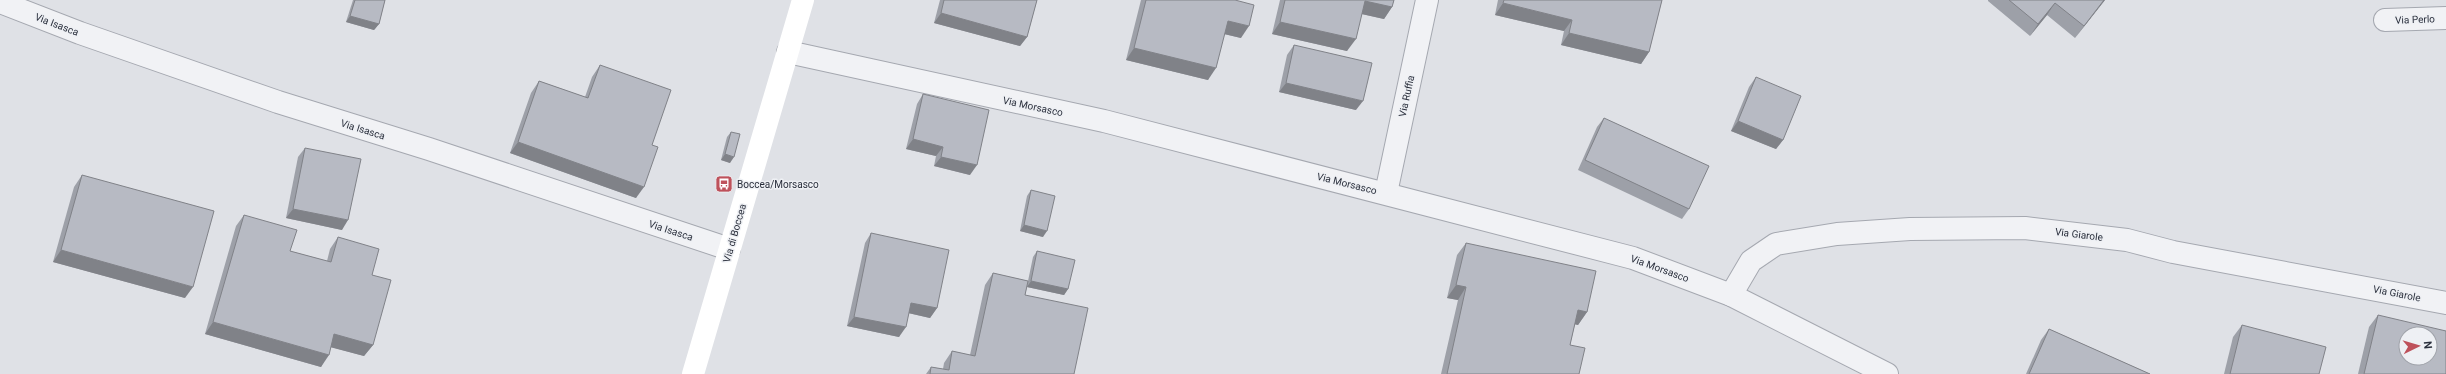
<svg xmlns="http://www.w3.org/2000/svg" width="2446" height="374" font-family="Roboto,sans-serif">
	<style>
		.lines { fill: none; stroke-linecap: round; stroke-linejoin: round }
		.minor-casing { stroke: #a5a8b0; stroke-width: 24 }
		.minor { stroke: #f1f2f5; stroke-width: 22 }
		.secondary { stroke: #fff; stroke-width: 22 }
		.wall { fill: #9da0a8 }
		.shaded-wall { fill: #808288 }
		.building { fill: #b7bac3; stroke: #808288; fill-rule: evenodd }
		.labels { text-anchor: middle; stroke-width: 3; stroke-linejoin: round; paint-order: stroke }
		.street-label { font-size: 10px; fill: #2a2f3c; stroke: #eef0f4 }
		.poi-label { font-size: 10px; fill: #2a2f3c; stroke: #eef0f4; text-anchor: start }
	</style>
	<rect width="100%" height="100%" fill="#dfe1e6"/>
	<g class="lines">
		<!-- minor casing -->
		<g class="minor-casing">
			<g id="minor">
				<polyline points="0,2 80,33 278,102 429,149 729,249"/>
				<polyline points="2385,20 2446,18"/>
				<polyline points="788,52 1104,121 1633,258 1731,295 1887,374"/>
				<polyline points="1386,193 1427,0"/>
				<polyline points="1731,295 1751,261 1776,244 1837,234 1910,229 2025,228 2127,240 2173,252 2446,303"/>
			</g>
		</g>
		<!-- minor -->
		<use href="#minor" class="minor"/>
		<!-- secondary -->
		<polyline class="secondary" points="693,374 803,0"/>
	</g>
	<!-- wall -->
	<g class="wall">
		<polygon points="353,0 385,0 379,24 374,30 346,22"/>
		<polygon points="940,0 1037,0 1027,37 1020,46 934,23"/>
		<polygon points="1141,0 1235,0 1241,38 1224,34 1208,80 1126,60"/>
		<polygon points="1280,0 1394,0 1392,7 1384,19 1362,14 1347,51 1272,34"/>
		<polygon points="1498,0 1662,0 1649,52 1641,64 1561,45 1564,31 1495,15"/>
		<polygon points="1988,0 2105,0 2075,38 2047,15 2030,36 1988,1"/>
		<polygon points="1294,45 1356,110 1279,92 1287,55"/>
		<polygon points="600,65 652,145 636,198 510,153 531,93 539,81 585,97 592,77"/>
		<polygon points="1756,77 1783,140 1776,149 1731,131 1749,87"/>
		<polygon points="923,94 970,175 934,166 936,156 906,149 917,104"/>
		<polygon points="1604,118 1689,209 1682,219 1578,170 1597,127"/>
		<polygon points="731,132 730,163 721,160 727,137"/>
		<polygon points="305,148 342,230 286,218 298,157"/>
		<polygon points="82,175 185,298 53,262 74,187"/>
		<polygon points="1031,190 1043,237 1020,231 1027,196"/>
		<polygon points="244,215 290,251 327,261 330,249 338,237 372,275 373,345 364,356 331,347 321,367 205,334 236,226"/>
		<polygon points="871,233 937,308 930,318 908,313 899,337 847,326 865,243"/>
		<polygon points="1466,243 1587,312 1578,325 1575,324 1570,345 1579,374 1441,374 1458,300 1447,298 1457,255"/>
		<polygon points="1037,251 1068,289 1064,295 1027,287 1025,295 1074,374 926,374 931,367 943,369 944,363 952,351 970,355 985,285 993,273 1028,281 1033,257"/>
		<polygon points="2378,315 2446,374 2358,374 2369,327"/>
		<polygon points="2242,325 2319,374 2224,374 2233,337"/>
		<polygon points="2049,329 2150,374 2026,374 2041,340"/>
	</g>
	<!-- shaded-wall -->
	<g class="shaded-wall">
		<polygon points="2104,0 2105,0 2075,38 2084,26"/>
		<polygon points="1365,1 1392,7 1384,19 1357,13"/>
		<polygon points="1503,3 1572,20 1564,31 1495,15"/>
		<polygon points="2055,3 2047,15 2030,36 2038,24"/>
		<polygon points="941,13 1027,37 1020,46 934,23"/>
		<polygon points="350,16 379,24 374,30 346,22"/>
		<polygon points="1228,21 1249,26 1241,38 1220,33"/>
		<polygon points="1280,22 1356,39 1347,51 1272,34"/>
		<polygon points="1569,33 1649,52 1641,64 1561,45"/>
		<polygon points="1134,48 1216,68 1208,80 1126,60"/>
		<polygon points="1286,83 1363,101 1356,110 1279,92"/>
		<polygon points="1738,121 1783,140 1776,149 1731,131"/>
		<polygon points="913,139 943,147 936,156 906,149"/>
		<polygon points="518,142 644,187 636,198 510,153"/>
		<polygon points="725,154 734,157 730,163 721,160"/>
		<polygon points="941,157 977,165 970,175 934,166"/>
		<polygon points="293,209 348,220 342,230 286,218"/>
		<polygon points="1024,225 1047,231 1043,237 1020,231"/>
		<polygon points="61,250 193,287 185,298 53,262"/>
		<polygon points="1031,281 1068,289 1064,295 1027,287"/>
		<polygon points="1456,285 1466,287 1458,300 1447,298"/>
		<polygon points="911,303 937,308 930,318 904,312"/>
		<polygon points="1578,310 1587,312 1578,325 1569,323"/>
		<polygon points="854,317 906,327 899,337 847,326"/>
		<polygon points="213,322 329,355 321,367 205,334"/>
		<polygon points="334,334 373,345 364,356 326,346"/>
	</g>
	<!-- building -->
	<g class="building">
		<polygon points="355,0 385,0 379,24 350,16"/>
		<polygon points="944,0 1037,0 1027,37 941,13"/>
		<polygon points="1146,0 1235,0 1254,5 1249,26 1228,21 1216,68 1134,48"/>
		<polygon points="1285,0 1394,0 1392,7 1365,1 1356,39 1280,22"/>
		<polygon points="1504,0 1662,0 1649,52 1569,33 1572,20 1503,3"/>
		<polygon points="2009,0 2104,0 2084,26 2055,3 2038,24"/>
		<polygon points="1294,45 1372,63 1363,101 1286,83"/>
		<polygon points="600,65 671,90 652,145 658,147 644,187 518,142 539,81 588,98"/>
		<polygon points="1756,77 1801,96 1783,140 1738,121"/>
		<polygon points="923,94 989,110 977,165 941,157 943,147 913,139"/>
		<polygon points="1604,118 1709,166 1689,209 1585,160"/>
		<polygon points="731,132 740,134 734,157 725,154"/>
		<polygon points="305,148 361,159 348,220 293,209"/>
		<polygon points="82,175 214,211 193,287 61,250"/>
		<polygon points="1031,190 1055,196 1047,231 1024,225"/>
		<polygon points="244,215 297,230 290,251 331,262 338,237 379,249 372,275 391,280 373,345 334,334 329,355 213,322"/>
		<polygon points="871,233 949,250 937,308 911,303 906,327 854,317"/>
		<polygon points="1466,243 1596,271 1587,312 1578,310 1570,345 1585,348 1579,374 1447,374 1466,287 1456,285"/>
		<polygon points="1037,251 1075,260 1068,289 1031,281"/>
		<polygon points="993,273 1028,281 1025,295 1088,308 1074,374 930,374 931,367 949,370 952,351 975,356"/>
		<path d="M2378,315L2446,331V374H2364ZM2406,334H2430V358H2406Z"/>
		<polygon points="2242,325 2326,347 2319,374 2230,374"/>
		<polygon points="2049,329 2150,374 2029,374"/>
	</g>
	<!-- icons -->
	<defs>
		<g id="bus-square" transform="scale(0.9)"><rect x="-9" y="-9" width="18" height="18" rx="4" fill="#be515b" stroke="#eef0f4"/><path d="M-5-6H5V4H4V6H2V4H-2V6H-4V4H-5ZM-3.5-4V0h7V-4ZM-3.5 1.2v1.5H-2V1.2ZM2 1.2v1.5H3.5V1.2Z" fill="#fff"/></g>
	</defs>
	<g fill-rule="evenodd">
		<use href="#bus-square" x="724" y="184"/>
	</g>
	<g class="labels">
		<!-- street labels -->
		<g class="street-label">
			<text transform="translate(2415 19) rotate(-2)" y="4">Via Perlo</text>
			<text transform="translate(57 24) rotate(21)" y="4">Via Isasca</text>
			<text transform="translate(1406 96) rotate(-78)" y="4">Via Ruffia</text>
			<text transform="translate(1033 106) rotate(12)" y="4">Via Morsasco</text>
			<text transform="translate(363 129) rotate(17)" y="4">Via Isasca</text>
			<text transform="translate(1347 183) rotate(14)" y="4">Via Morsasco</text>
			<text transform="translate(671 230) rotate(18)" y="4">Via Isasca</text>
			<text transform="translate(734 233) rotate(-74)" y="4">Via di Boccea</text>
			<text transform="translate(2079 234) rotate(7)" y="4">Via Giarole</text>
			<text transform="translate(1660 268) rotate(20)" y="4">Via Morsasco</text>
			<text transform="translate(2397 293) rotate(11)" y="4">Via Giarole</text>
		</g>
		<!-- poi labels -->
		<g class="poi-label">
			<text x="737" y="188">Boccea/Morsasco</text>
		</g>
	</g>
	<!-- north arrow -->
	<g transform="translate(2418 346) rotate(85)"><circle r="19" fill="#eef0f4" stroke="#a0a3aa"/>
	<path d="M0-3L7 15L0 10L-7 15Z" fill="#be515b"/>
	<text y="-6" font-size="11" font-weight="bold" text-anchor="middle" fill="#2a2f3c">N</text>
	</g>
</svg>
